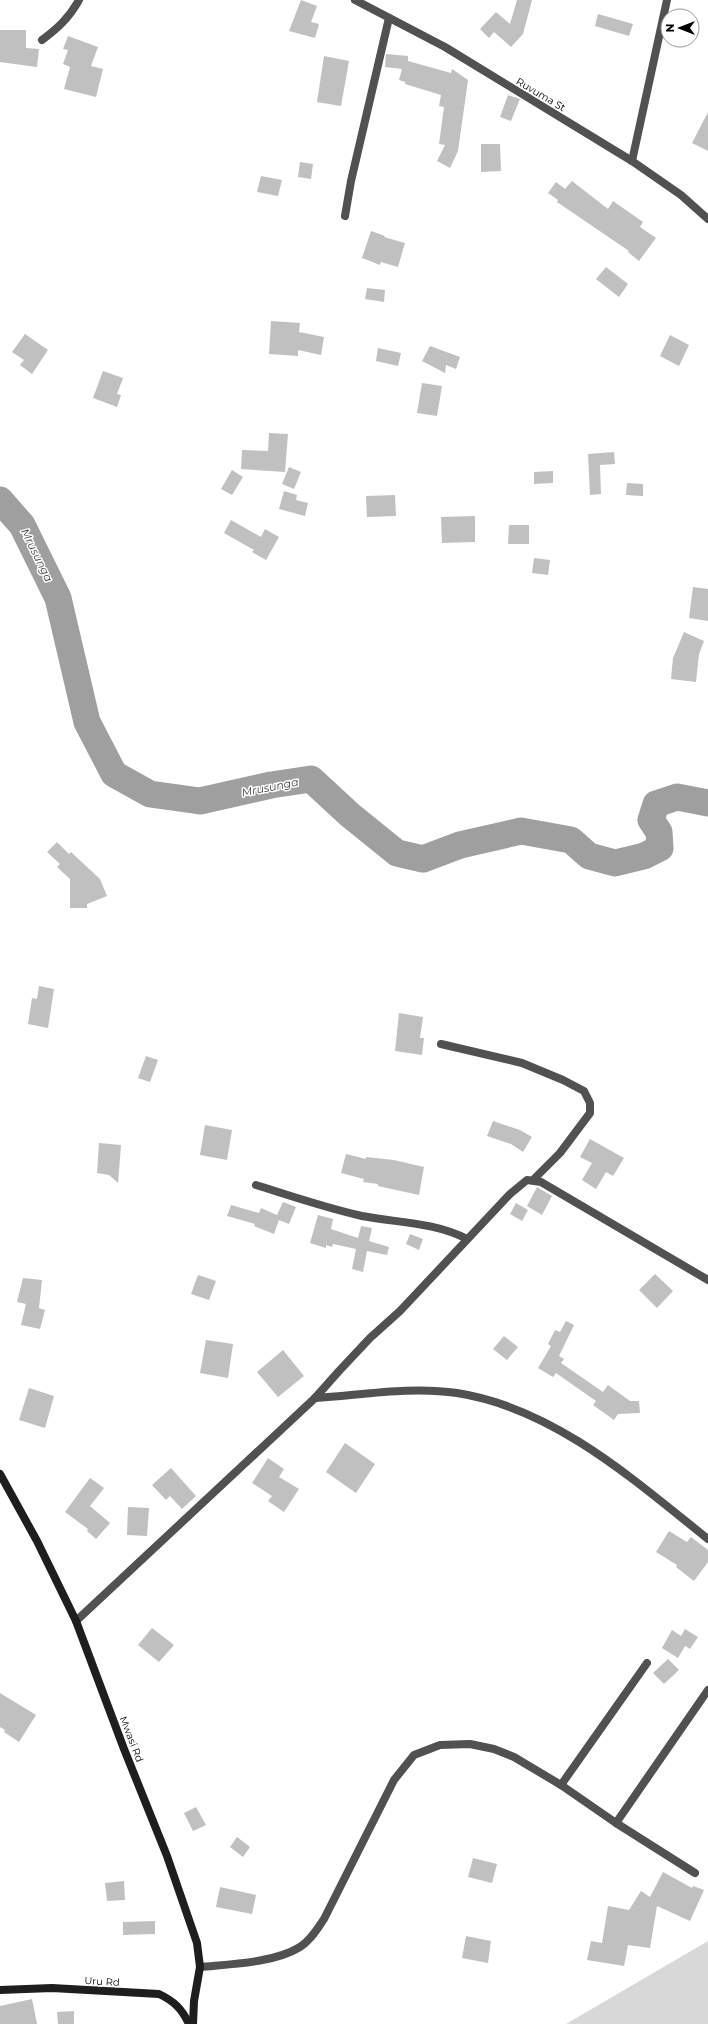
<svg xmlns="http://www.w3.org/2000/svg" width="708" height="2024" font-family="Montserrat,sans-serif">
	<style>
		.green { fill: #d8d8d8 }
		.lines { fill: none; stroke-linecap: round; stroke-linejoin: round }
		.river { stroke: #9f9f9f; stroke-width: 27 }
		.building { fill: #c0c0c0 }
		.street { stroke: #515151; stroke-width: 8 }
		.secondary { stroke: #1e1e1e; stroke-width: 8 }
		.labels { text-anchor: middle; stroke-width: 3; stroke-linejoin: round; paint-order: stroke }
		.street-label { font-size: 10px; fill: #000; stroke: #fff }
		.water-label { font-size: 11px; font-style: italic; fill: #404040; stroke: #fff }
	</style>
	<rect width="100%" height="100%" fill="#fff"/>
	<!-- green -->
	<polygon class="green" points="708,1941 708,2024 566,2024"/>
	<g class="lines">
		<!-- river -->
		<polyline class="river" points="0,500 22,525 58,598 87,722 114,774 150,794 200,801 271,785 311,779 350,815 397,853 423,859 460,845 521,831 571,840 589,856 615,863 644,856 660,848 659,832 651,820 656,804 677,797 708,803"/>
	</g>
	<!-- building -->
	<g class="building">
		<polygon points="301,0 317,6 311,22 319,24 315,38 289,31"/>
		<polygon points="517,0 532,0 523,34 511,47 494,32 489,38 480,29 496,12 510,24"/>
		<polygon points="598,14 633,24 629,36 595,26"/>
		<polygon points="0,30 26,30 26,48 39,49 37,67 0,62"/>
		<polygon points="68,36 98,47 91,66 103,69 96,97 64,89 70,67 63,64 68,50 63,49"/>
		<polygon points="386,54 408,56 408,61 451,73 452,69 468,80 458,151 450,168 437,161 445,145 439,144 444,107 439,106 441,95 405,84 405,82 399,80 402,69 385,67"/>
		<polygon points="324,56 349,61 341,106 317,102"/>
		<polygon points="508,95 520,99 511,121 500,117"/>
		<polygon points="708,112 708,151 692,143"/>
		<polygon points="481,144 500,144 501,171 481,172"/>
		<polygon points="300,162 313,164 311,179 298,177"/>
		<polygon points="261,176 282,180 278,196 257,192"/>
		<polygon points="572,181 608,209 613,201 643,222 640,227 656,238 639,261 628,252 629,251 557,202 558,200 548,193 556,182 565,189"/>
		<polygon points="371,231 385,236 384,237 405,243 398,267 381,262 380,265 362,258"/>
		<polygon points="606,267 628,284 619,297 596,279"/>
		<polygon points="367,288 385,290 384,302 365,299"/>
		<polygon points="271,321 300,323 299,332 324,337 321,355 298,350 298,356 269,354"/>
		<polygon points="25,334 48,350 32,374 20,365 24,360 12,352"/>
		<polygon points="670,335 689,345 679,366 660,356"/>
		<polygon points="430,346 460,357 456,369 446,365 445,373 422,361"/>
		<polygon points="378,348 401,353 398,366 376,361"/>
		<polygon points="103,371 123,378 117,394 121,395 117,407 93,398"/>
		<polygon points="422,383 442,386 437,416 417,413"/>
		<polygon points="269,433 288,434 285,472 241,469 242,450 268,451"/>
		<polygon points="614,452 615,464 600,465 601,494 590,495 588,454"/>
		<polygon points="289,467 301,472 294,489 282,484"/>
		<polygon points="232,470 243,477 232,495 221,489"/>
		<polygon points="553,471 553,483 534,484 534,472"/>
		<polygon points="627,483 643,484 643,496 626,495"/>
		<polygon points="284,491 297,495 296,500 308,503 305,516 279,509"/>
		<polygon points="395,495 396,516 367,517 366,496"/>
		<polygon points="475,516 475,542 442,543 441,517"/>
		<polygon points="231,520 261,537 265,529 279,537 266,560 252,552 254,550 224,533"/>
		<polygon points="509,525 529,525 529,544 508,544"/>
		<polygon points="534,558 550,560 548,575 532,573"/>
		<polygon points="693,587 708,589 708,621 689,618"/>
		<polygon points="684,632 704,641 699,654 696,682 671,679 673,658"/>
		<polygon points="57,842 69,854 71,852 100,879 107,896 87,904 87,908 70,908 70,879 57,867 60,864 47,852"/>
		<polygon points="39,986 54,989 48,1028 28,1024 32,998 37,999"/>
		<polygon points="399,1013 423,1017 420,1038 424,1038 422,1055 395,1051"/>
		<polygon points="146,1056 158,1060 150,1082 138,1078"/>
		<polygon points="493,1121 520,1130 532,1137 523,1152 511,1144 487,1136"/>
		<polygon points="205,1125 232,1130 227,1160 200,1155"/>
		<polygon points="590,1139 624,1158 613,1176 606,1172 596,1189 582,1180 592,1163 580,1157"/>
		<polygon points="99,1143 121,1145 118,1183 109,1175 97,1173"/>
		<polygon points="346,1154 366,1159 366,1157 394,1160 424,1167 419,1195 378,1186 378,1184 363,1182 364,1179 341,1173"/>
		<polygon points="537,1187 552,1196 542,1215 527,1206"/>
		<polygon points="283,1202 296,1207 289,1224 279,1220 274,1234 254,1226 255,1224 227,1216 231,1205 259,1213 261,1208 277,1215"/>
		<polygon points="516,1203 528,1210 522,1221 510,1214"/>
		<polygon points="318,1215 333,1219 331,1229 358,1238 361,1226 372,1228 369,1241 389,1247 387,1255 367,1251 363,1272 352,1269 356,1249 333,1244 332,1247 326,1245 326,1248 310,1243"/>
		<polygon points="410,1234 423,1239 419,1250 406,1244"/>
		<polygon points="655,1274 673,1291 657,1308 639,1290"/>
		<polygon points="198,1275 216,1281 209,1300 191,1294"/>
		<polygon points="23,1278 42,1280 39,1308 45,1310 40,1329 21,1325 26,1304 17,1302"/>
		<polygon points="566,1321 574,1325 559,1356 564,1359 561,1363 603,1392 608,1385 630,1401 639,1401 640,1413 618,1414 614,1420 593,1405 596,1401 556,1373 553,1377 538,1368 551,1346 548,1344 555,1330 560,1332"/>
		<polygon points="504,1336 518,1347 507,1360 493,1349"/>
		<polygon points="206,1340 233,1344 228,1378 200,1373"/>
		<polygon points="283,1350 304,1376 278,1397 257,1372"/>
		<polygon points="29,1388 54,1396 45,1428 19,1420"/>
		<polygon points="345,1443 375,1464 356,1493 326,1472"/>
		<polygon points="268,1458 284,1469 279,1477 299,1489 284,1512 268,1501 272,1496 252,1483"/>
		<polygon points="171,1468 196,1496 182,1509 170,1496 166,1500 152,1485"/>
		<polygon points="90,1478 104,1488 90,1506 110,1523 96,1539 87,1531 88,1529 65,1512"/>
		<polygon points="128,1507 149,1508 147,1536 127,1535"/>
		<polygon points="669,1531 687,1542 691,1537 708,1550 708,1562 694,1581 676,1567 677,1565 656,1552"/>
		<polygon points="152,1628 174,1645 159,1662 138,1645"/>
		<polygon points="685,1629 698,1637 690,1649 685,1646 678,1658 662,1648 672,1630 681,1636"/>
		<polygon points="668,1659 679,1670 664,1684 653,1673"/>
		<polygon points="0,1693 36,1715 19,1742 4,1732 5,1730 0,1727"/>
		<polygon points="196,1807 206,1825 193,1831 184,1813"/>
		<polygon points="237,1837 250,1847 243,1857 230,1847"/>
		<polygon points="473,1858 497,1864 492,1883 468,1877"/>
		<polygon points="663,1872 692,1888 693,1886 704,1890 690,1921 657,1906 650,1948 628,1945 624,1966 587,1960 591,1941 602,1943 608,1906 629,1910 641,1891 650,1897"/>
		<polygon points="124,1881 125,1900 107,1901 105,1883"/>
		<polygon points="220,1887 256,1895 252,1914 216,1907"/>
		<polygon points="155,1921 155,1934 123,1935 123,1922"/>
		<polygon points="466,1936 491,1941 488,1963 462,1958"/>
		<polygon points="32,1999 37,2024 0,2024 0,2006"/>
		<polygon points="74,2011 74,2024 58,2024 57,2012"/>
	</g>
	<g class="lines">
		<!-- street -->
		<g class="street">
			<polyline points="355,0 445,47 632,161 681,195 708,219"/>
			<path d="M42,40C58,28 69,18 79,0"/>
			<polyline points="632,161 667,0"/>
			<polyline points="345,216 351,181 389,18"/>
			<polyline points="441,1044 522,1063 563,1080 584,1091 590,1103 590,1113 560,1153 533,1180"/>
			<path d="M256,1185C291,1196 326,1208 362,1216C398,1223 434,1222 467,1239"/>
			<path d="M315,1398C362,1395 411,1386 457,1393C554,1408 634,1480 708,1539"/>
			<polyline points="76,1621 315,1398 339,1371 370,1338 400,1311 510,1194 527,1180 541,1182 708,1280"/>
			<polyline points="561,1785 647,1663"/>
			<polyline points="616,1823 708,1690"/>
			<path d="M200,1967C231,1964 274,1963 300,1947C311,1940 317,1929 324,1919L394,1780L414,1755L440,1745L470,1744L494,1749L514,1757L561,1785L616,1823L695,1873"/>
		</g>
		<!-- secondary -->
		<g class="secondary">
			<polyline points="0,1474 37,1541 76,1621 124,1749 167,1856 197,1943 200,1967 194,2001 193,2024"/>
			<path d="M0,1990L52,1988L159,1994C174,2001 182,2009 189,2024"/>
		</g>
	</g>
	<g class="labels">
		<!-- street labels -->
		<g class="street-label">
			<text transform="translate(541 94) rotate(31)" y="4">Ruvuma St</text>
			<text transform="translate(132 1739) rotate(69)" y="4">Mwasi Rd</text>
			<text transform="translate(102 1981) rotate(3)" y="4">Uru Rd</text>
		</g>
		<!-- water labels -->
		<g class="water-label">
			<text transform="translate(37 555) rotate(64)" y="4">Mrusunga</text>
			<text transform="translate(270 787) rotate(-11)" y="4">Mrusunga</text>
		</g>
	</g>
	<!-- north arrow -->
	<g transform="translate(680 28) rotate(270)"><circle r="19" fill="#ffffff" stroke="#999999"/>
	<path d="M0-3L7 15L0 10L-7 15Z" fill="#000000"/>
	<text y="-6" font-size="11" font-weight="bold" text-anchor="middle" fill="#000000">N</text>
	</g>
</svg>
